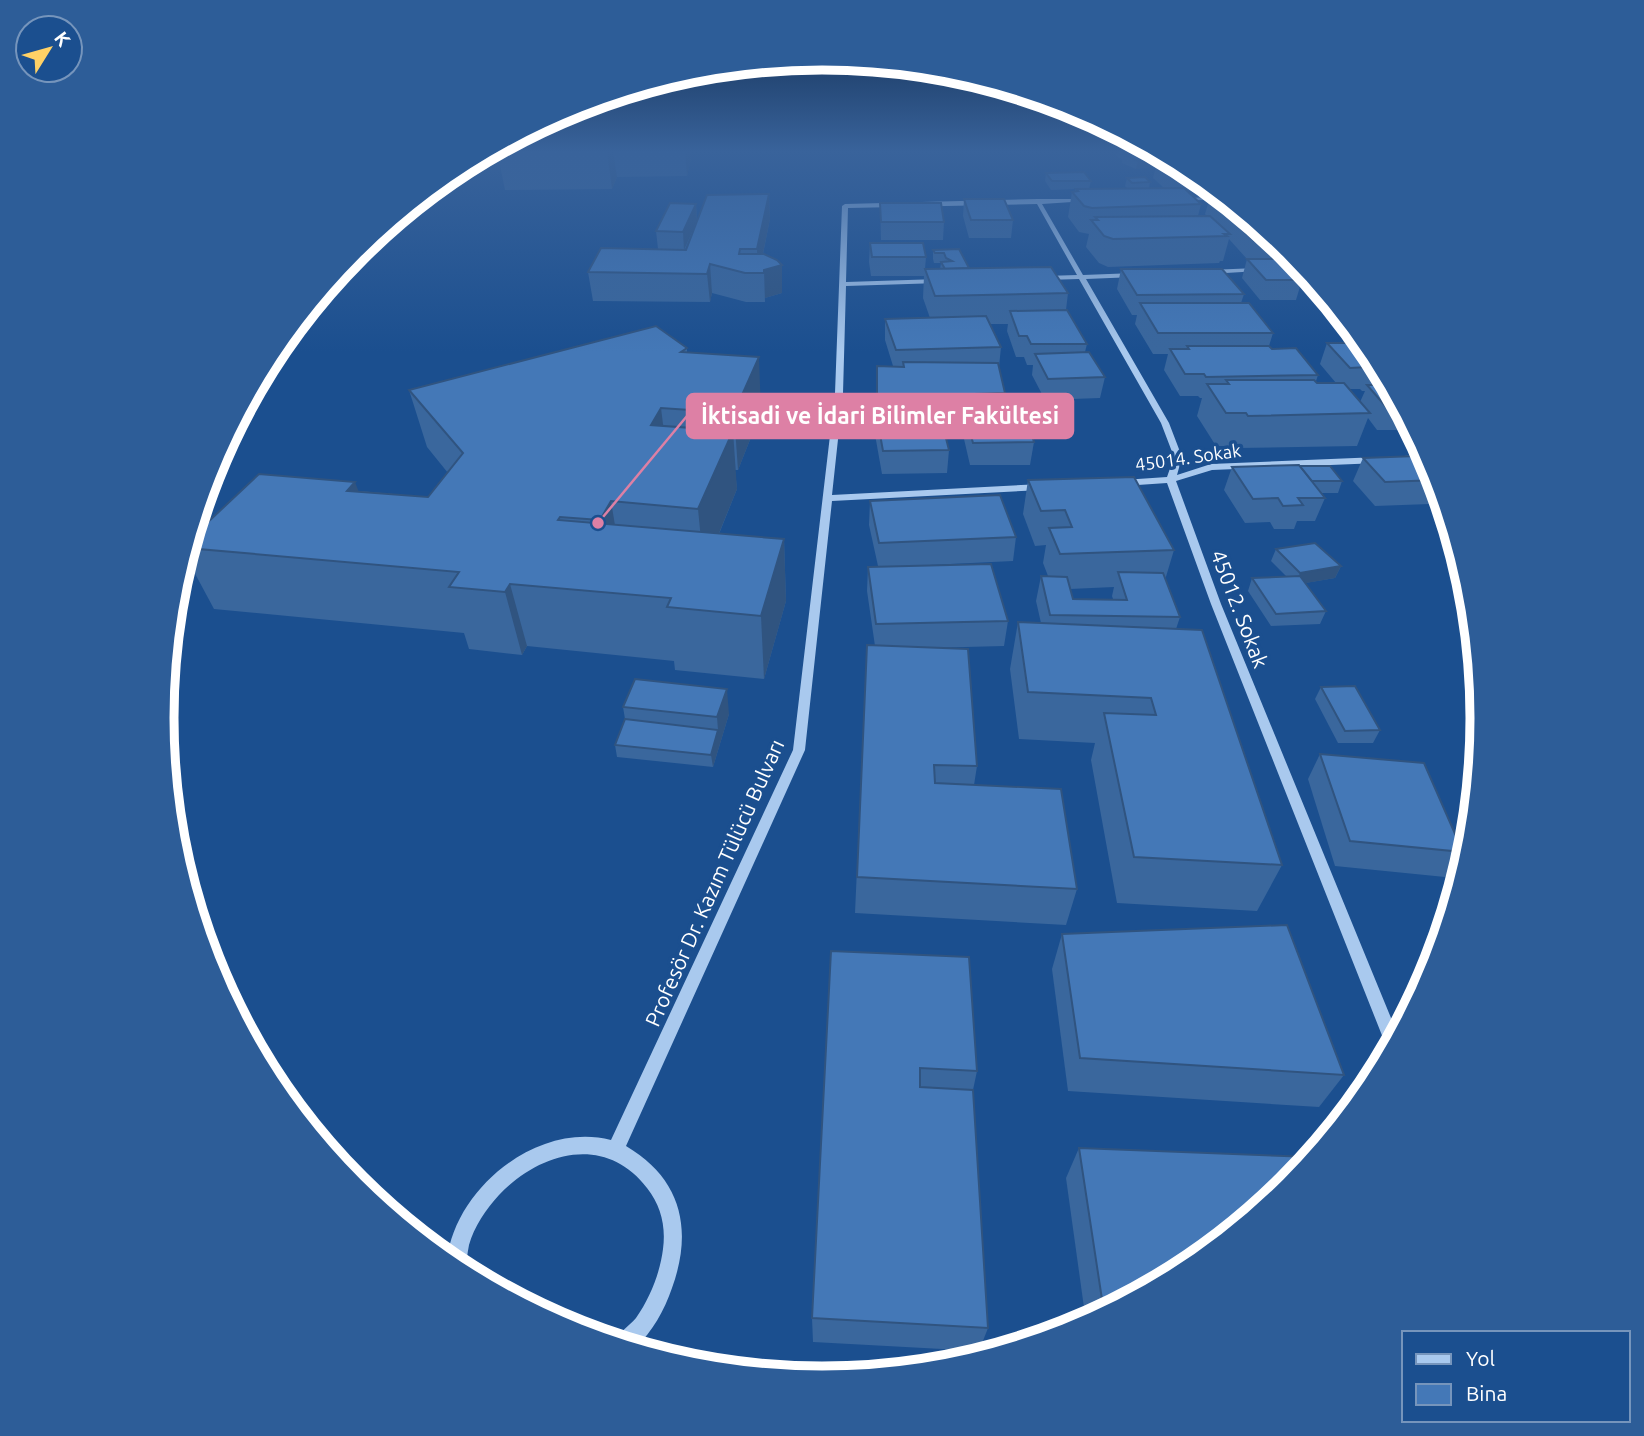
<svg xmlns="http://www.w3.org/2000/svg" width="1644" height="1436" font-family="Ubuntu,sans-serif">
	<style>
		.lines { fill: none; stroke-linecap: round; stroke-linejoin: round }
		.minor { fill: #a9c9ee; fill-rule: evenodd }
		.wall { fill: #3a679d; fill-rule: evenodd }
		.shaded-wall { fill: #305480 }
		.building { fill: #4478b7; stroke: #305480; stroke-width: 2 }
		.labels { text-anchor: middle; stroke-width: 7; stroke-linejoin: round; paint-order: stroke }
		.far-street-label { font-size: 18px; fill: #fff; stroke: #1b4f8f }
		.street-label { font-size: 21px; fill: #fff; stroke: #1b4f8f }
		.rim { fill: none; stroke: #fff; stroke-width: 9 }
		.leader { fill: none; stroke: #dd80a5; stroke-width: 2.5 }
		.callout-dot { fill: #dd80a5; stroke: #1b4f8f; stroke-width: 2.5 }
		.callout { fill: #dd80a5; stroke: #dd80a5; stroke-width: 2.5 }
		.callout-label { font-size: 23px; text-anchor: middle; font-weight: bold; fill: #fff }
	</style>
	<rect width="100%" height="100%" fill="#1b4f8f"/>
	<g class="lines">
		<!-- minor -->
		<g class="minor">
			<polygon points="1222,196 1226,199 1179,201 1176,199"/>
			<path d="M1038,199H1084L1087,201L1042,204L1083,275L1135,273L1138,275L1135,277L1086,279L1169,423L1182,457L1177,475L1211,464L1379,457L1383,460L1379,463L1212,470L1176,481L1221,604L1398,1035L1390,1049L1387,1048L1211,604L1167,483L1123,486L1118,483L1123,480L1167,477L1174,457L1161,423L1079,279L1045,280L1042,278L1045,276L1077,275L1037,204L848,208L846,282L939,279L942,281L939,283L846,286L843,393L832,495L1042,484L1047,487L1042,490L832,501L805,750L626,1146C682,1179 693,1230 672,1288C664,1311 653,1331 635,1348L615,1342C619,1332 629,1326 636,1318C650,1298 660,1273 663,1249C666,1226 661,1206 647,1188C606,1134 541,1151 499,1195C486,1209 474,1227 469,1245C467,1254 467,1263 464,1272L447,1260C455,1188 538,1121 611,1140L793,750L835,393L842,206L845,204Z"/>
			<polygon points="1301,266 1304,270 1276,271 1273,269 1276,267"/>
			<polygon points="1257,268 1259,269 1259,271 1209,274 1206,272 1209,270"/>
			<polygon points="1427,455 1429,460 1404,462 1400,459 1404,456"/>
		</g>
	</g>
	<!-- wall -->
	<g class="wall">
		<polygon points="497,151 690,151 691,159 687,176 617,177 612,189 505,190"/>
		<polygon points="1117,151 1143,151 1161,161 1189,169 1215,191 1187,191 1201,204 1198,216 1207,216 1205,214 1210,197 1211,197 1212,194 1219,194 1289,251 1295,259 1283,259 1302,280 1296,300 1260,300 1242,278 1247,259 1229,239 1223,261 1220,261 1219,263 1108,267 1099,263 1086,247 1089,234 1079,232 1068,217 1072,192 1075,192 1075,189 1051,190 1045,181 1046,173 1091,181 1089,189 1127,188 1125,186 1127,178 1150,182 1149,188 1164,188 1153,178 1156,166 1136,169 1122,163 1122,159 1116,156"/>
		<path d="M769,194L770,219L763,254L782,293L765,298V302H746L712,293L710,302L593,301L588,272L658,249L656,231L696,204L697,221ZM697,222L686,250H685Z"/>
		<polygon points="964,199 1013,220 1011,238 969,238 963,216"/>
		<polygon points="880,203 944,222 943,240 881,240"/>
		<polygon points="870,243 926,257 925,269 940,269 941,263 934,263 933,259 933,250 959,249 969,268 1068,293 1066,310 1087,344 1085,352 1105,377 1100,398 1045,400 1032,375 1033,365 1027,365 1024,357 1016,357 1007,331 1008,324 990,324 1001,347 999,367 1005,393 1002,415 943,417 943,420 941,420 949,450 947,473 882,474 874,429 875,407 876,407 877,366 893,366 885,340 885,319 930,318 923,298 924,276 871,276 869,262"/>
		<path d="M1121,269L1244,294L1241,303L1273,333L1269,346L1272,349L1318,375L1316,381L1317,383H1336L1320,364L1327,343H1343L1344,340L1371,352L1416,436H1405L1400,430H1377L1368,418L1357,446L1238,448L1236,446H1216L1197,416L1202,398H1200L1198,396H1180L1164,370L1168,354H1153L1135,324L1137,315H1132L1117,289ZM1349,389H1360L1362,391H1365L1360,402Z"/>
		<polygon points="687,348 687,352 761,412 738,470 735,470 737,489 719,534 784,539 786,601 764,679 675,670 674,661 527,646 522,655 469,649 464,633 214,609 185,555 190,539 359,491 428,497 448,473 427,447 409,390"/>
		<polygon points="966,417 1034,442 1030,465 970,465 964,439"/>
		<polygon points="1363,458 1434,473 1438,486 1430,504 1375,506 1353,481"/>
		<polygon points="1232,467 1342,481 1338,493 1321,493 1325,498 1315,521 1297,521 1294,529 1274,529 1270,522 1245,523 1224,490"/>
		<path d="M1028,480L1174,550L1165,580L1180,617L1176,629L1282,865L1257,911L1117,903L1091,760L1095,743L1019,739L1010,669L1018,622L1041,623L1036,601L1041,576H1048L1043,563L1046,545L1035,546L1023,514ZM1114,587L1112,596L1113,599H1073L1070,589Z"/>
		<polygon points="870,501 1016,537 1013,561 909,566 1008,621 1004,646 926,648 977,766 974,785 1077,889 1066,925 855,913 867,645 875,646 867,591 868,567 878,566 869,525"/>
		<polygon points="1276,549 1341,566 1335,578 1305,583 1326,611 1320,624 1271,626 1248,591 1252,578 1287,577 1271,561"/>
		<polygon points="1321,687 1380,730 1373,743 1338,743 1315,699"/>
		<polygon points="623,707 729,714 713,767 617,757 615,745 625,719"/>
		<polygon points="1320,754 1463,852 1445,877 1335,866 1308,779"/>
		<polygon points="1062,934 1344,1075 1319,1107 1068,1091 1052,969"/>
		<polygon points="831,951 977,1071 973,1090 988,1328 979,1351 813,1342 812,1318"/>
		<polygon points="1079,1148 1188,1267 1086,1322 1066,1178"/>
	</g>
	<!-- shaded-wall -->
	<g class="shaded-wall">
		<polygon points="607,151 613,151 617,177 612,189"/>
		<polygon points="685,151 690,151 691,159 687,176"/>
		<polygon points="1125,151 1143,151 1142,157 1125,155"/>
		<polygon points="1162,157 1160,165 1157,162 1156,166 1136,169 1138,161"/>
		<polygon points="769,194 770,219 759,273 758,273 757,249"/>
		<polygon points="696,204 697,221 684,250 683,232"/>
		<polygon points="710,264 712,293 710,302 707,274"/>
		<polygon points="782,265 782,293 765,298 765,302 764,270"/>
		<polygon points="759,357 761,412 738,470 734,413"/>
		<polygon points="661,408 668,465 651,425"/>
		<polygon points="733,431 737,489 704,570 698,509"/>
		<polygon points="355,482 378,542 347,491"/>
		<polygon points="611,501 621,562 612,581 600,520"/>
		<polygon points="784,539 786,601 764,679 761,616"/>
		<polygon points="1341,566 1335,578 1295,585 1300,573"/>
		<polygon points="510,584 527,646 522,655 505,592"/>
		<polygon points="727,689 729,714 713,767 711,755 718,730 717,717"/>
	</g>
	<!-- building -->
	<g class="building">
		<polygon points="1147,151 1162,157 1138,161 1123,155"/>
		<polygon points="1174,161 1189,169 1196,175 1172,175 1157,162"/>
		<polygon points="1084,172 1091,181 1052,181 1046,173"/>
		<polygon points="1145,177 1150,182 1132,183 1127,178"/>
		<polygon points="1184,188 1201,204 1092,208 1084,206 1072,192 1078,191 1076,189"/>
		<polygon points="769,194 757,249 740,249 739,254 764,254 777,260 782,265 764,270 764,273 745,273 710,264 707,274 588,272 601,248 686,250 707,195"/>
		<polygon points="1212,194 1219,194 1245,215 1232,215 1225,212 1210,197 1215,197"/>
		<polygon points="964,199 1004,199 1013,220 971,220"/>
		<polygon points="670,203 696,204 683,232 656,231"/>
		<polygon points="880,203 941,203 944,222 881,222"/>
		<polygon points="1210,216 1230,234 1224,234 1227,236 1113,239 1104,236 1091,220 1098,220 1095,217"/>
		<polygon points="1233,221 1252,221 1276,241 1254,241"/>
		<polygon points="870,243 923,243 926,257 872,257"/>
		<polygon points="959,249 969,268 945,269 941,262 952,261 946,258 944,253 935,253 933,250"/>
		<polygon points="1247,259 1282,259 1302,280 1266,280"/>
		<polygon points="1051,267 1068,293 935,296 925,269"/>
		<polygon points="1121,269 1222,269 1244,294 1137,295"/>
		<polygon points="1140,303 1249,303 1273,333 1158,333"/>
		<polygon points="1067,310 1087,344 1031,344 1027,336 1019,336 1010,311"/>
		<polygon points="986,316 1001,347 896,350 885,319"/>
		<polygon points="656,326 687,348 681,352 759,357 734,413 661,408 651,425 733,431 698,509 611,501 600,520 560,517 558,520 784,539 761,616 667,607 671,598 510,584 505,592 449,587 459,572 187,548 190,539 259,474 355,482 347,491 428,497 463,453 409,390"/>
		<polygon points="1344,340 1361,340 1371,352 1381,370 1370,370 1368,367 1350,368 1327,343 1347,343"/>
		<polygon points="1187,346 1269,346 1272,349 1296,348 1318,375 1206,377 1204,374 1185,374 1170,349 1189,349"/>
		<polygon points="1089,352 1105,377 1048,379 1035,354"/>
		<polygon points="903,362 998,363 1005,393 944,395 945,398 890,397 890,394 877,394 877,366 904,367"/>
		<polygon points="1226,380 1314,380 1317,383 1344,383 1370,413 1248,416 1246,413 1226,413 1207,384 1229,384"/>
		<polygon points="1380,381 1387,381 1401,408 1387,408 1367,385 1384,385"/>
		<polygon points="903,406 904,411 938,407 949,450 883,451 875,407"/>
		<polygon points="966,417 1026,417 1034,442 973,443"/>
		<polygon points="1417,456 1434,473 1437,480 1385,482 1363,458"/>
		<polygon points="1299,465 1325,498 1298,498 1303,505 1283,506 1278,498 1253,499 1232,467"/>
		<polygon points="1300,466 1330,466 1342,481 1312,481"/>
		<polygon points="1134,477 1174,550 1060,554 1049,528 1072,527 1065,510 1041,511 1028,480"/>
		<polygon points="1000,495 1016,537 879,543 870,501"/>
		<polygon points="1315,543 1341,566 1300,573 1276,549"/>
		<polygon points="991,564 1008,621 876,624 868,567"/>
		<polygon points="1118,572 1163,573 1180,617 1050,615 1041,576 1067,577 1073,599 1127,600"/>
		<polygon points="1300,576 1326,611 1276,614 1252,578"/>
		<polygon points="1018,622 1202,630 1282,865 1134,857 1104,713 1156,715 1151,698 1028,692"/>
		<polygon points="867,645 968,649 977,766 934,765 935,783 1061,789 1077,889 857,877"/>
		<polygon points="635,679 727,689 717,717 623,707"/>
		<polygon points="1355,686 1380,730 1345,731 1321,687"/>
		<polygon points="625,719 718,730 711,755 615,745"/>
		<polygon points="1320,754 1424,763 1463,852 1350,841"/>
		<polygon points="1287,925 1344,1075 1080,1058 1062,934"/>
		<polygon points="831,951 969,957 977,1071 920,1068 920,1087 973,1090 988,1328 812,1318"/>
		<polygon points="1079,1148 1312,1157 1289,1185 1188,1267 1114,1307 1103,1306"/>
	</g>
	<!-- sky -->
	<linearGradient id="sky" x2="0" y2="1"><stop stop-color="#0f2b4f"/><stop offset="0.43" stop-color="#39639b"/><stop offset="1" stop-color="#39639b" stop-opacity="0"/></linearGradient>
	<rect width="1644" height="352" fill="url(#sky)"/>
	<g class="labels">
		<!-- far-street labels -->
		<g class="far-street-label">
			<text transform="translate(1188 458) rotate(-8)" y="6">45014. Sokak</text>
		</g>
		<!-- street labels -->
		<g class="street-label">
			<text transform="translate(1239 609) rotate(69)" y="7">45012. Sokak</text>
			<text transform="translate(715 883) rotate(-66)" y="7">Profesör Dr. Kazım Tülücü Bulvarı</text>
		</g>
	</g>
	<!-- crop -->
	<path d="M0 0H1644V1436H0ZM174 718a648 648 0 1 1 1296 0a648 648 0 1 1-1296 0Z" fill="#2d5d98" fill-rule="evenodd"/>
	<path class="rim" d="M174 718a648 648 0 1 1 1296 0a648 648 0 1 1-1296 0Z"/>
	<!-- callouts -->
	<path class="leader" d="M598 523L687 416"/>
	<circle class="callout-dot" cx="598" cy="523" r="7"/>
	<rect class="callout" x="687" y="394" width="386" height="44" rx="7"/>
	<g class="callout-label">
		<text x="880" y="424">İktisadi ve İdari Bilimler Fakültesi</text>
	</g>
	<!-- legend -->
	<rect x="1402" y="1331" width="228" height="91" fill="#1b4f8f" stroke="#7695bc" stroke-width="2"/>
	<rect x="1416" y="1354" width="35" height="10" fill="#a9c9ee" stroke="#7695bc" stroke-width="2"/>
	<text x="1466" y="1366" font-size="21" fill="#ffffff">Yol</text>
	<rect x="1416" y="1384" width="35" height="21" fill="#4478b7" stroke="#7695bc" stroke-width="2"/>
	<text x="1466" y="1401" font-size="21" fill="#ffffff">Bina</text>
	<!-- north arrow -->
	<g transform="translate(49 49) rotate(53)"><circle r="33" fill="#1b4f8f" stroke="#7695bc" stroke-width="2"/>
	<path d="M0-5L12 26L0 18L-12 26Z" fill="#ffd166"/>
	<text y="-10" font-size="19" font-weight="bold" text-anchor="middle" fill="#ffffff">K</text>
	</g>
</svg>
